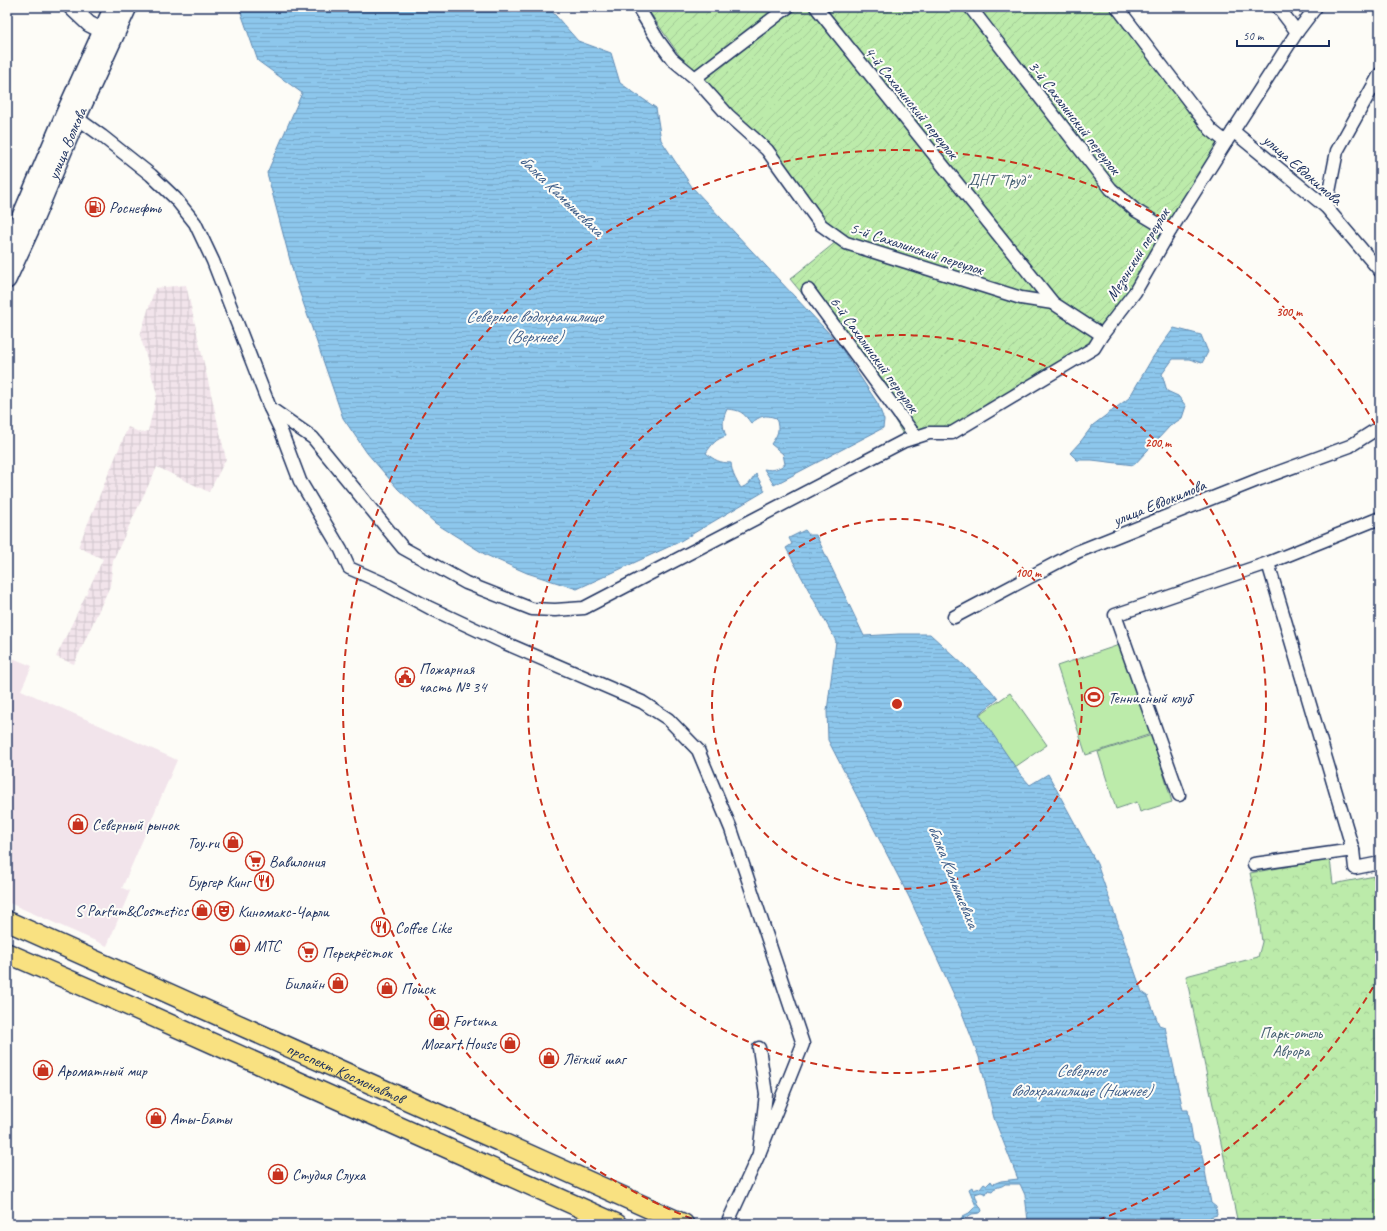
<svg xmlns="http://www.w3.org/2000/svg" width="1387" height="1231" font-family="Caveat,sans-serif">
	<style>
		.built { fill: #f2e4eb }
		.industrial { fill: url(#industrial-grid) }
		.grass { fill: #bcebaa; stroke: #6c8d84 }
		.forest { fill: url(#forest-crowns); stroke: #6c8d84 }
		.garden { fill: url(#garden-furrows); stroke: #6c8d84 }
		.water { fill: url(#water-rules); stroke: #5f8ab3 }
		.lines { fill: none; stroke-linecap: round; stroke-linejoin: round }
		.stream { stroke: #5f8ab3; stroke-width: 3.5 }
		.minor-casing { stroke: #1b2f5e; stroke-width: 15 }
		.tertiary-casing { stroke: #1b2f5e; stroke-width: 18 }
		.secondary-casing { stroke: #1b2f5e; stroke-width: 20 }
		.primary-casing { stroke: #1b2f5e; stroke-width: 22 }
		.minor { stroke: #fdfcf7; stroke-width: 12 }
		.tertiary { stroke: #fdfcf7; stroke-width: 15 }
		.secondary { stroke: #fdfcf7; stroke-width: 17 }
		.primary { stroke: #f9e181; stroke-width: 19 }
		.ring { fill: none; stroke: #c8321e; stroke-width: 2; stroke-dasharray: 7 5 }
		.labels { text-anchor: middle; stroke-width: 4; stroke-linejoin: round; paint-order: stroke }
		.street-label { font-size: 16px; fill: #1b2f5e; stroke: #fdfcf7 }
		.park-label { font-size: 16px; fill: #435e71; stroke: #fdfcf7 }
		.poi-label { font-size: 16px; fill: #1b2f5e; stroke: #fdfcf7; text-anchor: start }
		.water-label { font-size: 17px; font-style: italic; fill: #3d5d89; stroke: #fdfcf7 }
		.centre { fill: #c8321e; stroke: #fdfcf7; stroke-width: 2 }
		.ring-label { font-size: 12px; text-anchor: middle; font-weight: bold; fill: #c8321e; stroke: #fdfcf7; stroke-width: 4; stroke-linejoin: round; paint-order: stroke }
	</style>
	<defs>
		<pattern id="industrial-grid" width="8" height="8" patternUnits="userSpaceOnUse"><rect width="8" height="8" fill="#f2e4eb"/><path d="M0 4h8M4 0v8" fill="none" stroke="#cfc4cc"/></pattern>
		<pattern id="forest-crowns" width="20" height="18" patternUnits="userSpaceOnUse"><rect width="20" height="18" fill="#bcebaa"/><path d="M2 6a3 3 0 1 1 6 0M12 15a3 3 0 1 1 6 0" fill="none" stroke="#a1ca95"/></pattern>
		<pattern id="garden-furrows" width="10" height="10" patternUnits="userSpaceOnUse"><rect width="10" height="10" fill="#bcebaa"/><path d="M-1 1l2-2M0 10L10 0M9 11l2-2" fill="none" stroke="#a1ca95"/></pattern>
		<pattern id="water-rules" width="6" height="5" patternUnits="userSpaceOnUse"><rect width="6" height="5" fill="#8dc7ec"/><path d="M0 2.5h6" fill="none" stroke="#79abcd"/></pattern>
	</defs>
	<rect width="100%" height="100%" fill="#fdfcf7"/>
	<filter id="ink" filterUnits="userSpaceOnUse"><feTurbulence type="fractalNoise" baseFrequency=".025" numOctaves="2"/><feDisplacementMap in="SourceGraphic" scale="8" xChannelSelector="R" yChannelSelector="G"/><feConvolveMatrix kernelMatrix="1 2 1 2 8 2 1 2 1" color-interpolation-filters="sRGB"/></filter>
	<g filter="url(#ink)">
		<!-- built -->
		<polygon class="built" points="7,656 32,666 21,690 177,760 122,888 130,891 107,946 7,902"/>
		<!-- industrial -->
		<polygon class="industrial" points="186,285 226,459 209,492 157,467 113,560 110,586 74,664 56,657 103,559 78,547 128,427 141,433 148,431 157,394 140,335 155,288"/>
		<!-- grass -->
		<g class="grass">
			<polygon points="1122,644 1151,734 1086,755 1057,666"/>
			<polygon points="1010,693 1047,745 1015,767 979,715"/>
			<polygon points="1152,735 1172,802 1140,812 1137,802 1116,809 1098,752"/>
		</g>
		<!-- forest -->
		<polygon class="forest" points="1330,859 1333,884 1380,875 1380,1224 1238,1224 1186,976 1258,957 1262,942 1258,910 1250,873"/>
		<!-- garden -->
		<polygon class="garden" points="646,7 1118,7 1220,145 1140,278 1081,358 966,429 905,438 868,373 790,279 837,241 743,122 688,68"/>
		<!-- water -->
		<g class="water">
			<path d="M239,7H548L578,41L611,53L620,83L656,108L661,140L692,187L838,343L878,404L884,420L883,428L774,485L764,469C774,471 778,469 785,464L783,454L771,444C778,434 780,431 776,418C764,414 761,416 751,423C743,412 740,410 727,409C722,420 722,426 726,436C716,439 712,444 706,453C714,460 720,463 731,463C732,473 735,479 741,488L749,484L756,474L765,491L677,543L577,589L527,573L486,555L435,523L398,489L367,453L343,418L295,279L267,173L302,93L258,61Z"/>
			<polygon points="1174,328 1201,335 1208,352 1202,363 1189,359 1173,359 1162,374 1167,391 1178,396 1186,406 1182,418 1170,426 1134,465 1092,460 1077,460 1070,453 1081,441 1093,425 1129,398 1153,357"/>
			<path d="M805,530L809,535H816L864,636L899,634H930L990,689L998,699L979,714L1020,774L1030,785L1048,774L1097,864L1142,992L1148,996L1159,1025L1165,1027L1183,1110H1188L1193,1140L1200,1144L1211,1203L1216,1207L1217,1215L1210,1217L1211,1224H1029L1028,1221L1025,1195L1020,1184H1005C1001,1188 995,1186 992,1191L988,1190L986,1194L981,1192L975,1194L979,1206L981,1208L982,1211L980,1213L972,1214L964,1219L963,1216L969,1213L976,1206L969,1189L972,1187L973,1190L980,1188L984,1183L987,1185L991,1181L993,1184L1001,1181L1018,1179L994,1118L979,1057L961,1010L909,897L828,740L827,711L836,641L786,548L792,544L789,538Z"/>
		</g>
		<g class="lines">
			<!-- stream -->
			<polyline class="stream" points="959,1224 963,1218"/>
			<!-- minor casing -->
			<g class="minor-casing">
				<g id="minor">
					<polyline points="638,7 658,40 672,59 695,78 728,115 767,150 821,225 846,243 1021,298 1053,303"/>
					<polyline points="816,7 1053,303 1102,335"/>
					<polyline points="970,7 1111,189 1135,210 1170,231"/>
					<polyline points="1117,7 1211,130 1226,142"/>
					<polyline points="1278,7 1297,32"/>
					<polyline points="695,78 788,7"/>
					<polyline points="77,118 102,136 151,175 175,198 195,223 213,261 270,408 281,431 300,481 341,550 349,568 383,583 430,608 505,643 642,702 668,719 698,750 731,829 803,1044 759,1154"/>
					<polyline points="1233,131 1326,207 1380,271"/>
					<polyline points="1326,207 1337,151 1380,74"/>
					<polyline points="808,290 916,437"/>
					<polyline points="270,408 313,438 403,548 466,583 532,609 555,610 584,608 904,441 929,433 952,433 1094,348 1102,335 1135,292 1170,231 1226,142 1297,32 1316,7"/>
					<polyline points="1268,563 1353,850"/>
					<polyline points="954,617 1077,552 1260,479 1350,446 1380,427"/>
					<polyline points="1179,795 1115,615 1268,563 1380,518"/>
					<polyline points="1254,864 1353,850 1355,868 1380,863"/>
					<polyline points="727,1224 759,1154 766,1094 759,1048"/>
				</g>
			</g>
			<!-- tertiary casing -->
			<g class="tertiary-casing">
				<polyline id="tertiary" points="71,7 89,24 103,31"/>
			</g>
			<!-- secondary casing -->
			<g class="secondary-casing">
				<g id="secondary">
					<polyline points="7,249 65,113 113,7"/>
					<path id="s1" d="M7,280L30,230L77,118L128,7"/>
				</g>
			</g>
			<!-- primary casing -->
			<g class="primary-casing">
				<g id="primary">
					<path id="s2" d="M7,921L684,1224"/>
					<polyline points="7,953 129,1006 617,1224"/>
				</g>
			</g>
			<!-- minor -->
			<use href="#minor" class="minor"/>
			<!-- tertiary -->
			<use href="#tertiary" class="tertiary"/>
			<!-- secondary -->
			<use href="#secondary" class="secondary"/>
			<!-- primary -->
			<use href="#primary" class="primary"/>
		</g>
	</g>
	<!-- distance rings -->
	<g class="ring">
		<circle cx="897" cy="704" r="185"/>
		<circle cx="897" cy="704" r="369"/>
		<path d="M1379 977A554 554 0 0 1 1091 1223M703 1223A554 554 0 1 1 1379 431"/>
	</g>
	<!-- icons -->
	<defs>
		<g id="fuel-ring" transform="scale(1)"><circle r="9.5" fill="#fdfcf7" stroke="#c8321e" stroke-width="1.5"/><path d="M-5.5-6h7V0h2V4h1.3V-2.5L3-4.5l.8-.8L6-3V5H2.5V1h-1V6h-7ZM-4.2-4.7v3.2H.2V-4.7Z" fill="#c8321e"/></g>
		<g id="civic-ring" transform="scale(1)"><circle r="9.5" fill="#fdfcf7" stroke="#c8321e" stroke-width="1.5"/><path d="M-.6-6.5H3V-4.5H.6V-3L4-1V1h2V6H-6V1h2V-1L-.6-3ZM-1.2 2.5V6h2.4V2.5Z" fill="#c8321e"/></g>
		<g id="stadium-ring" transform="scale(1)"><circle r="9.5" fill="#fdfcf7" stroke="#c8321e" stroke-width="1.5"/><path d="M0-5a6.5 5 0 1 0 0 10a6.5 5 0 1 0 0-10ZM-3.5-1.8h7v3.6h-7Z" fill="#c8321e"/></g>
		<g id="shop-ring" transform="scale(1)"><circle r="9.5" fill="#fdfcf7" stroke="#c8321e" stroke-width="1.5"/><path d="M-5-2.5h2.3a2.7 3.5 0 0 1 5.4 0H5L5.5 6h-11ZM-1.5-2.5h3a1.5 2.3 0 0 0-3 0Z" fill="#c8321e"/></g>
		<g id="supermarket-ring" transform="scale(1)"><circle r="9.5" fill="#fdfcf7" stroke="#c8321e" stroke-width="1.5"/><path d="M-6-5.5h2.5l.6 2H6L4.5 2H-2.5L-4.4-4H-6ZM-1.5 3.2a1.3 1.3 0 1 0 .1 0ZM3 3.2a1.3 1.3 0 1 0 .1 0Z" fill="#c8321e"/></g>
		<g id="restaurant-ring" transform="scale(1)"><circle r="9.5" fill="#fdfcf7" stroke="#c8321e" stroke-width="1.5"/><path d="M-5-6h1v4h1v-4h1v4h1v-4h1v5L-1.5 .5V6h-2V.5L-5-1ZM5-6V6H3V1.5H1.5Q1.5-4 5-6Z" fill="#c8321e"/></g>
		<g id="theatre-ring" transform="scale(1)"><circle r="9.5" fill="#fdfcf7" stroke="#c8321e" stroke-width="1.5"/><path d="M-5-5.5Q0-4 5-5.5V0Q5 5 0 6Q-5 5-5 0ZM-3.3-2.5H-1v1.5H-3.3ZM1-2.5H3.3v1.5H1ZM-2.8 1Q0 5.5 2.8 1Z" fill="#c8321e"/></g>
	</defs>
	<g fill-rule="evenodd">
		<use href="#fuel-ring" x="95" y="207"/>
		<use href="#civic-ring" x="405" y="677"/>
		<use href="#stadium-ring" x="1094" y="697"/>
		<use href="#shop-ring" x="78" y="824"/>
		<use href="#shop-ring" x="233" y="842"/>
		<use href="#supermarket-ring" x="255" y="861"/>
		<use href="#restaurant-ring" x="264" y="881"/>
		<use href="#shop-ring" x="202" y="910"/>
		<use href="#theatre-ring" x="224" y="911"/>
		<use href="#restaurant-ring" x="381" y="927"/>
		<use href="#shop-ring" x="240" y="945"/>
		<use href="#supermarket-ring" x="308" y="952"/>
		<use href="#shop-ring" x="338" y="983"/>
		<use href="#shop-ring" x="387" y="988"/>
		<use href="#shop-ring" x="439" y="1020"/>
		<use href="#shop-ring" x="510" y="1043"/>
		<use href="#shop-ring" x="549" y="1058"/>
		<use href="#shop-ring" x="43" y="1070"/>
		<use href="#shop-ring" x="156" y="1118"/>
		<use href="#shop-ring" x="278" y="1174"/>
	</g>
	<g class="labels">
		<!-- street labels -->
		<g class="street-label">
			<text transform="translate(912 102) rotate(51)" y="6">4-й Сахалинский переулок</text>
			<text transform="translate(1075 117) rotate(52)" y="6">3-й Сахалинский переулок</text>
			<text dy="6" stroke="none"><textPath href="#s1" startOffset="149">улица Волкова</textPath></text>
			<text transform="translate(1303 169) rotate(41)" y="6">улица Евдокимова</text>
			<text transform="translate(917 248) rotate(18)" y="6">5-й Сахалинский переулок</text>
			<text transform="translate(1137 254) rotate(-58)" y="6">Мезенский переулок</text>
			<text transform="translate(875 354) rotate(54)" y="6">6-й Сахалинский переулок</text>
			<text transform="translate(1159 502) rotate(-22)" y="6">улица Евдокимова</text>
			<text dy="6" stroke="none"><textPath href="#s2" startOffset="371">проспект Космонавтов</textPath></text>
		</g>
		<!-- park labels -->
		<g class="park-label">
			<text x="998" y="185">ДНТ "Труд"</text>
			<text x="1291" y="1038">Парк-отель<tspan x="1291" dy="18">Аврора</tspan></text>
		</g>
		<!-- poi labels -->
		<g class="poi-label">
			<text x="109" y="213">Роснефть</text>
			<text x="419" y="674">Пожарная<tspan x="419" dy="18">часть № 34</tspan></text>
			<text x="1108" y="703">Теннисный клуб</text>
			<text x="92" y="830">Северный рынок</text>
			<text x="219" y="848" text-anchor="end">Toy.ru</text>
			<text x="269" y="867">Вавилония</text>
			<text x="250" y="887" text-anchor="end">Бургер Кинг</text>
			<text x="188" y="916" text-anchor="end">S Parfum&amp;Cosmetics</text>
			<text x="238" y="917">Киномакс-Чарли</text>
			<text x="395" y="933">Coffee Like</text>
			<text x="254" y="951">МТС</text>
			<text x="322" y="958">Перекрёсток</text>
			<text x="324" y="989" text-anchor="end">Билайн</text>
			<text x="401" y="994">Поиск</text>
			<text x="453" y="1026">Fortuna</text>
			<text x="496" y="1049" text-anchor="end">Mozart House</text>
			<text x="563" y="1064">Лёгкий шаг</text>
			<text x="57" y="1076">Ароматный мир</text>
			<text x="170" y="1124">Аты-Баты</text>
			<text x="292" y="1180">Студия Слуха</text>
		</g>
		<!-- water labels -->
		<g class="water-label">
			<text transform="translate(562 195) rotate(44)" y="6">балка Камышеваха</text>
			<text x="534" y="322">Северное водохранилище<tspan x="534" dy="20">(Верхнее)</tspan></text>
			<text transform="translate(954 876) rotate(68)" y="6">балка Камышеваха</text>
			<text x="1081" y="1076">Северное<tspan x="1081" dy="20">водохранилище (Нижнее)</tspan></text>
		</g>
	</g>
	<circle cx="897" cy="704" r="6" class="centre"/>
	<g class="ring-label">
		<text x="1289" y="316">300 m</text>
		<text x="1158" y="447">200 m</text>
		<text x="1028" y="577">100 m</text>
	</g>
	<!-- margin -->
	<rect width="1387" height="1231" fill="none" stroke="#fdfcf7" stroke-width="24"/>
	<rect x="12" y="12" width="1363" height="1207" fill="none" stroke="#1b2f5e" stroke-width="1.5" filter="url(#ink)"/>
	<!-- scale -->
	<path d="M1237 40v6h92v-6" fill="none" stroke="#1b2f5e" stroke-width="2"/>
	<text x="1243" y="40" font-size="12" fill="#1b2f5e" stroke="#fdfcf7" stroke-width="3" paint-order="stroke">50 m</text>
</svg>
